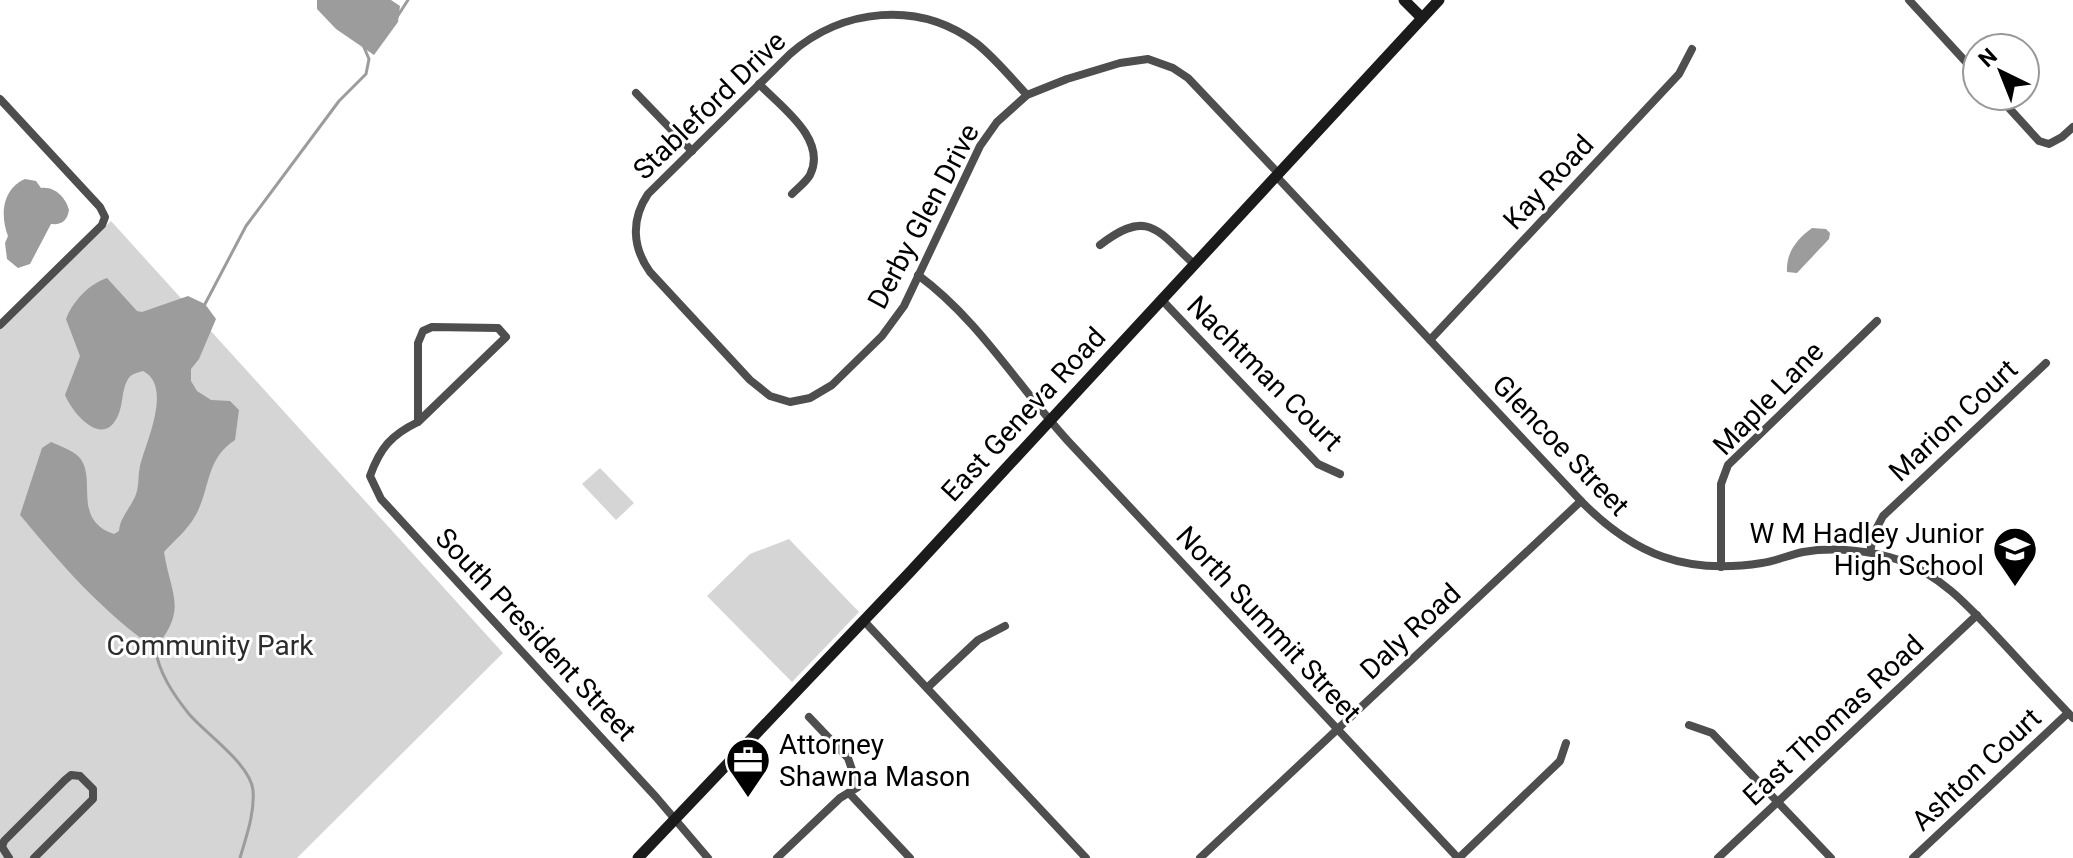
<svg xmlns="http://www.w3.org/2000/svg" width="2073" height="858" font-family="Roboto,sans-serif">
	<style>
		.green { fill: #d5d5d5 }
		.water { fill: #9c9c9c }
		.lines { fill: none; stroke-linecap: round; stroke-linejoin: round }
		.stream { stroke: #9c9c9c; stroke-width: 3 }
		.street { stroke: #4e4e4e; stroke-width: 8 }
		.secondary { stroke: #1b1b1b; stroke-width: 11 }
		.labels { text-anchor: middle; stroke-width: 6; stroke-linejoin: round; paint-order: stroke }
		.street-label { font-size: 28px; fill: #000; stroke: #fff }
		.poi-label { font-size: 28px; fill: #000; stroke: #fff; text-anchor: end }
		.park-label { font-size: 28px; fill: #2c2c2c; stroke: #fff }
	</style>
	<rect width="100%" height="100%" fill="#fff"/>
	<!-- green -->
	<g class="green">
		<polygon points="111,221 503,653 297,858 0,858 0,329"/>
		<polygon points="600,468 634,503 616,520 582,484"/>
		<polygon points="789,539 859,612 792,682 707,596 750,554"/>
	</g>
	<!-- water -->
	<g class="water">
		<polygon points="317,0 391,0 400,6 398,22 374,55 336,29 317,9"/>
		<path d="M25,179L36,181L41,188C55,186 66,198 69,210C67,221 62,225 51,224L30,264L18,268L7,259L5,243L8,236C0,216 2,189 25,179Z"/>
		<path d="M1812,228L1826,229L1830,233L1829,239L1797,273L1787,272C1786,252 1797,239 1812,228Z"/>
		<path d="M107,278L137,311L142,312L188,296L205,304L216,319L199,359L191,369V381L197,391L211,400L230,401L239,410L235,440C204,460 211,491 194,518C187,530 174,541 164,552C171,596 188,609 155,648C104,614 59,562 20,515L42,448L51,442C60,446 72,450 79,457C98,478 71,520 114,534L119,531C120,516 133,506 137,491C139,483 138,474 140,466C146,442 173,386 143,371C136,373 130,374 127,381C122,390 123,403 119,413C105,450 74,416 65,395L80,356L66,319C73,301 89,284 107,278Z"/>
	</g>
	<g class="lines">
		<!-- stream -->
		<g class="stream">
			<polyline points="397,17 408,0"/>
			<polyline points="205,304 246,226 339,101 366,74 369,59 363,45"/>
			<path d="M155,648C159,673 173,694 189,714C206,734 250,764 253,790C255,813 246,837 240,858"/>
		</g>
		<!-- street -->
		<g class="street">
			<polyline points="1909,0 1977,74"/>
			<path d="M759,84C780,106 828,139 810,175C806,182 798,188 792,194"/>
			<polyline points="636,93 692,151"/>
			<path d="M1027,95C1011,78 995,58 976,43C919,0 842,8 790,54L648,194C631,219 632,247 650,272L750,380L770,396L790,402L810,398L832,385L882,336L904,306L980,146L997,122L1027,95L1067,79L1120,63L1148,59L1173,68L1188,78L1279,174"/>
			<polyline points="1998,96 2039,141 2049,144 2062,137 2073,127"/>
			<polyline points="0,99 100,207 105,217 102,225 0,325"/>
			<path d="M1276,176L1581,501C1634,555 1686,575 1762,563C1776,561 1789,555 1803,552C1833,547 1870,550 1899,560C1943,576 1971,609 2002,642C2026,668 2049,693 2073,718"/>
			<path d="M1100,245C1148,208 1157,230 1195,265"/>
			<path d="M918,275C979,320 1017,385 1067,440L1458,858"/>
			<polyline points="1161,299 1318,464 1340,474"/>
			<polyline points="1430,340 1679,74 1692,49"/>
			<path d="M418,422L506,337L498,328L432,327L423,331L418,343V422C391,435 380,448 370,476L381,499L656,797L708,858"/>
			<polyline points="1870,552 1874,533 1883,516 2046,363"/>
			<polyline points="1721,567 1721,484 1728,465 1877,321"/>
			<polyline points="864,621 1086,858"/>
			<polyline points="927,688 978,640 1005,626"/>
			<polyline points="1689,725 1712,733 1831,858"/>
			<polyline points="849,793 910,858"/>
			<polyline points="9,858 2,847 4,841 65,780 71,775 80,776 93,789 93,799 34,858"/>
			<polyline points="777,858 840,798 858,787 848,758 809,717"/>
			<polyline points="1200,858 1581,501"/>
			<polyline points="1459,858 1560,761 1566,743"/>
			<polyline points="1718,858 1977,615"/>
			<polyline points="1913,858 2068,713"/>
		</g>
		<!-- secondary -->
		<g class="secondary">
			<polyline points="1404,0 1422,18"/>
			<polyline points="638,858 910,572 1439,0"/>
		</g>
	</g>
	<!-- icons -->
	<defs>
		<g id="school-pin" transform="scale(2.3)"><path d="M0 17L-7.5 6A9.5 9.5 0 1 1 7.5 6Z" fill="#000" stroke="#fff"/><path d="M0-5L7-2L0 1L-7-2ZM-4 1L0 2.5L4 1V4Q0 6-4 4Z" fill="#fff"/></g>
		<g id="office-pin" transform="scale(2.3)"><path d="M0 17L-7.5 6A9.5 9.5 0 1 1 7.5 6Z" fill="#000" stroke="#fff"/><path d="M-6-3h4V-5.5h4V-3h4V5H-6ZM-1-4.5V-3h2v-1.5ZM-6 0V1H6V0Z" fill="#fff"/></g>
	</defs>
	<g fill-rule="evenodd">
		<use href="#school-pin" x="2015" y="549"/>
		<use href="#office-pin" x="748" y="760"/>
	</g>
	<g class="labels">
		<!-- street labels -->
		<g class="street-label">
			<text transform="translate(709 105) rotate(-44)" y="10">Stableford Drive</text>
			<text transform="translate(1548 182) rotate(-47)" y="10">Kay Road</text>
			<text transform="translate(923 216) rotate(-62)" y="10">Derby Glen Drive</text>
			<text transform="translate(1265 373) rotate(45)" y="10">Nachtman Court</text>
			<text transform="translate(1768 398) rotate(-46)" y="10">Maple Lane</text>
			<text transform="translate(1023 414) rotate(-47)" y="10">East Geneva Road</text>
			<text transform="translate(1953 420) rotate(-43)" y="10">Marion Court</text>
			<text transform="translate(1561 445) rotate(46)" y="10">Glencoe Street</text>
			<text transform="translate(1269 624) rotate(47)" y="10">North Summit Street</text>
			<text transform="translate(1410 631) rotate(-43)" y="10">Daly Road</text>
			<text transform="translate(536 634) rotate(47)" y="10">South President Street</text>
			<text transform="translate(1833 720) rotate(-43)" y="10">East Thomas Road</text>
			<text transform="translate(1976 769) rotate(-43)" y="10">Ashton Court</text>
		</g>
		<!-- poi labels -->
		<g class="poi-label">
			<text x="1984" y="543">W M Hadley Junior<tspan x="1984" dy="32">High School</tspan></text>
			<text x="779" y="754" text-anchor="start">Attorney<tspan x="779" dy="32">Shawna Mason</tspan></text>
		</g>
		<!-- park labels -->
		<g class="park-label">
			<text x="210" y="655">Community Park</text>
		</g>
	</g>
	<!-- north arrow -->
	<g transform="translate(2001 72) rotate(317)"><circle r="38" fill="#ffffff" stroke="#999999" stroke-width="2"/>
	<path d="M0-6L14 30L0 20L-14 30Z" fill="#000000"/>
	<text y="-12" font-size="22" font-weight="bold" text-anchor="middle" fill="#000000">N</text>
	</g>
</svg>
